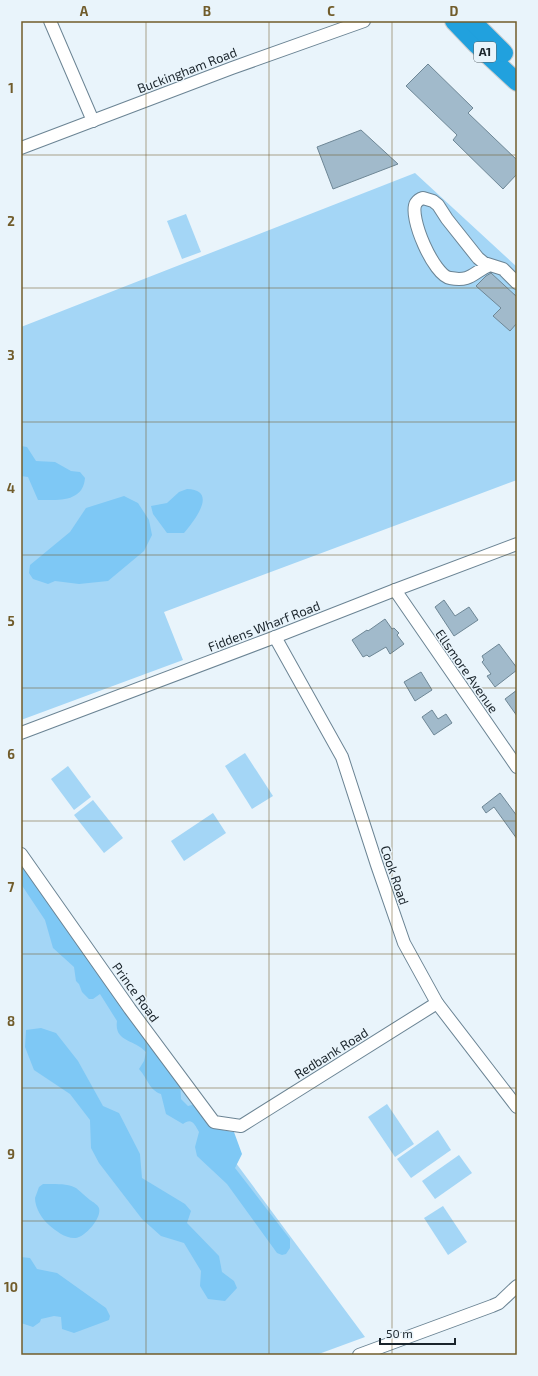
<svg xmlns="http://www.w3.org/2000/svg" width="538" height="1376" font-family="'Exo 2',sans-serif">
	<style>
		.green { fill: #a4d6f6 }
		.forest { fill: #7ec8f5 }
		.building { fill: #a1bacb; stroke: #6e8796 }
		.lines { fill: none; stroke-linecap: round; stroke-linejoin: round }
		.minor-casing { stroke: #6b8494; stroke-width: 14 }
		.highway-casing { stroke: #cdcfd0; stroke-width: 20 }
		.minor { stroke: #fff; stroke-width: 12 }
		.highway { stroke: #21a1de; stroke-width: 18 }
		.grid { fill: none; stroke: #715c2b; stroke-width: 1; stroke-opacity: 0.55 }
		.labels { text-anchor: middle; stroke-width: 3; stroke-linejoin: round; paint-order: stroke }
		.shield { fill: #e9f4fb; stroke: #586269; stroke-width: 1 }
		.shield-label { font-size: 12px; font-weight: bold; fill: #1a242b }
		.street-label { font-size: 13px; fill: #1a242b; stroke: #e9f4fb }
		.neatline { fill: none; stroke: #715c2b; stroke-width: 1.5 }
		.grid-label { font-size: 13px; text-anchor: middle; font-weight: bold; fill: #715c2b }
	</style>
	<rect width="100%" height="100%" fill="#e9f4fb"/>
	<!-- green -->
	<g class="green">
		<polygon points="415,173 517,267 517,480 164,612 183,660 21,720 21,327"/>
		<polygon points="186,214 201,252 182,259 167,221"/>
		<polygon points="245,753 273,796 252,809 225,766"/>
		<polygon points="68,766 91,797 74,810 51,779"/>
		<polygon points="93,800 123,838 104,853 74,815"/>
		<polygon points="213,813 226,833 184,861 171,841"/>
		<polygon points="21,863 204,1120 365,1337 316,1355 21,1355"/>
		<polygon points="387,1104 414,1144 395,1157 368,1117"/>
		<polygon points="438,1130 451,1150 411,1178 397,1159"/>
		<polygon points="459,1155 472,1173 435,1199 422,1181"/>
		<polygon points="443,1206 467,1242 448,1255 424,1218"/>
	</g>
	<!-- forest -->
	<g class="forest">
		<path d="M21,446L27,447L36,461L55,462L71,471L80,472L85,478C83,503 57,500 38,500L28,477L21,476Z"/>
		<path d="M187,489C219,490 194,521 184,533H167L153,514L151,506L167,503L179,492Z"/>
		<polygon points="124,496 138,503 149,520 152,535 144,551 108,581 79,584 55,581 48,584 33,579 29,573 30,565 70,532 86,508"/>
		<path d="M21,858L180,1078L181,1099L188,1106L200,1103C210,1126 208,1128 234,1132L242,1154L235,1168L290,1239V1248L286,1254L282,1255L277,1253L227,1184L197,1156L195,1147L199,1132C195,1125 192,1117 183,1124L166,1114L161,1094C149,1090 148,1079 139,1069L144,1061L146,1052C134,1039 114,1042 117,1021L100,994L93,999H89L82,992L79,984L76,981L74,967L53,948L45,920L21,884Z"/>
		<polygon points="41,1028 56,1033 78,1061 103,1106 119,1113 140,1154 142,1178 185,1204 191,1211 187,1223 219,1256 222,1272 234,1281 237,1288 225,1301 208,1299 200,1286 201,1271 184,1243 161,1236 142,1219 99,1163 91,1148 90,1120 70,1094 34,1070 25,1047 26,1030"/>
		<path d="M43,1184C52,1184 69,1183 76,1188C81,1192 85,1196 90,1200C93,1202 98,1205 99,1208C102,1218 85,1237 76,1238C66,1239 56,1231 49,1225C42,1219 35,1208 35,1198C36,1195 38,1190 39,1187Z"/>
		<polygon points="21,1257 30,1258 37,1269 57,1273 106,1308 110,1316 109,1320 74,1333 62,1329 61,1317 54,1316 41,1319 40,1322 33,1327 21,1323"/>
	</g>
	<!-- building -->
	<g class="building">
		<polygon points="428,64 473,108 468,113 517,160 517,174 503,189 453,140 457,135 406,86"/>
		<polygon points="361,130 398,164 333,189 317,147"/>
		<polygon points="491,273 517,297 517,323 510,331 493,316 501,308 476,286 486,276"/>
		<polygon points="444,600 455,616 469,607 478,620 454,636 435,607"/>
		<polygon points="385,619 392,629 394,628 399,633 397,635 404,644 390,654 386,647 369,657 367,655 363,657 352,640 367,630 368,631"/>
		<polygon points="499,644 517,668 517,670 495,687 487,676 491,674 482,662 484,660 482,656"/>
		<polygon points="421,672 432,690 415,701 404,682"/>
		<polygon points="517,690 517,716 505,699"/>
		<polygon points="432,710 438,719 446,714 452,723 434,735 422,717"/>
		<polygon points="500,793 517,816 517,839 494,807 486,813 482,807"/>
	</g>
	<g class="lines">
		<!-- minor casing -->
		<g class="minor-casing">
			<g id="minor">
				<polyline points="50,21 93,121"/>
				<polyline points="21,148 232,68 364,21"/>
				<path d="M490,265C473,272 472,282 450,278C434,276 408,216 416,203C418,200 420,199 423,198L433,201L438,205L447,219L478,258L484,263L503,269L517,283"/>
				<polyline points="395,590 517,767"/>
				<polyline points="275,637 342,757 377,865 404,943 437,1003 517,1107"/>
				<polyline points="21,733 275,637 395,590 517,544"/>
				<polyline points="21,854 130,1009 214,1122 241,1126 437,1003"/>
				<polyline points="359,1355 492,1306 499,1303 517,1286"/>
			</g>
		</g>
		<!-- highway casing -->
		<g class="highway-casing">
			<g id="highway">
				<polyline points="454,21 477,45 517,82"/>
				<polyline points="472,21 504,53"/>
			</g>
		</g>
		<!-- minor -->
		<use href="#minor" class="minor"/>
		<!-- highway -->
		<use href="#highway" class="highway"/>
	</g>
	<!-- grid -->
	<path class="grid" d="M146,21V1355M269,21V1355M392,21V1355M21,155H517M21,288H517M21,422H517M21,555H517M21,688H517M21,821H517M21,954H517M21,1088H517M21,1221H517"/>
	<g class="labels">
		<!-- shield labels -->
		<rect class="shield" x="474" y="42" width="22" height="20" rx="3"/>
		<g class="shield-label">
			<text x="485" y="56">A1</text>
		</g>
		<!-- street labels -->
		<g class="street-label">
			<text transform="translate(187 70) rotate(-21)" y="5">Buckingham Road</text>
			<text transform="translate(264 626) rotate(-21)" y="5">Fiddens Wharf Road</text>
			<text transform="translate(467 671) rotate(55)" y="5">Ellsmore Avenue</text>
			<text transform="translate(395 875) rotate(71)" y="5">Cook Road</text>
			<text transform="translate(136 992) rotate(54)" y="5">Prince Road</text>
			<text transform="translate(331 1053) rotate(-32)" y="5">Redbank Road</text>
		</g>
	</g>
	<!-- border -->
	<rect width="538" height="1376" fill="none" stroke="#e9f4fb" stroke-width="44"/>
	<!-- scale -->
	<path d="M380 1338v6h75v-6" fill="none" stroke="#1a242b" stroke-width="2"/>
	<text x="386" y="1338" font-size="12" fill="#1a242b" stroke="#e9f4fb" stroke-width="3" paint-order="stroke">50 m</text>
	<rect x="22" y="22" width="494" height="1332" class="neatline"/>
	<g class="grid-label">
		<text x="84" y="16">A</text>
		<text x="207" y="16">B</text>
		<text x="331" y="16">C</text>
		<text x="454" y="16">D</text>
		<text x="11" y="93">1</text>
		<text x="11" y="226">2</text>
		<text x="11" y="360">3</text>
		<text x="11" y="493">4</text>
		<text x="11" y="626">5</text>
		<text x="11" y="759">6</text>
		<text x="11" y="892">7</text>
		<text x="11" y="1026">8</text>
		<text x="11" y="1159">9</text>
		<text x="11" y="1292">10</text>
	</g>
</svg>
